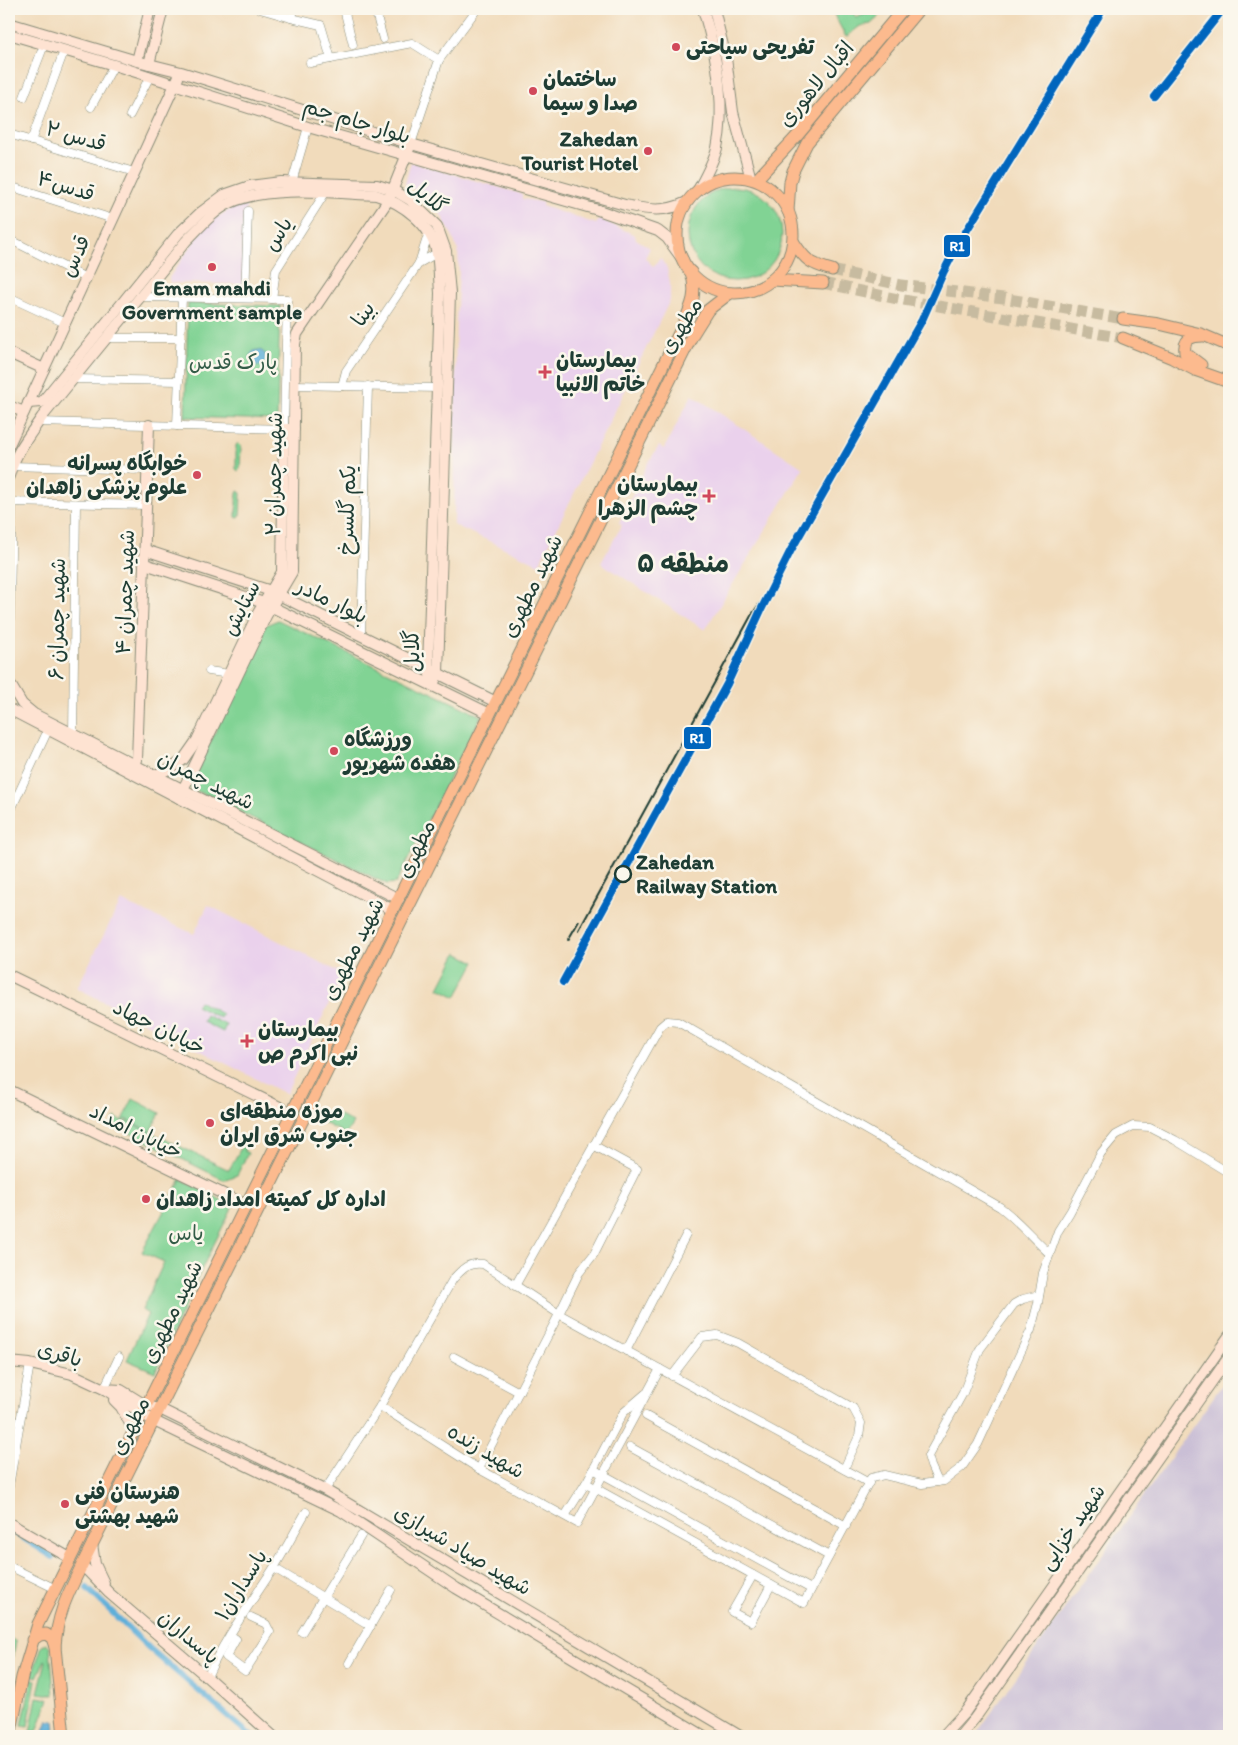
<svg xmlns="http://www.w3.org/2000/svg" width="1238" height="1745" font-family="Itim,'Playpen Sans Arabic',sans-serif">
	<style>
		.built { fill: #ead1ec }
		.industrial { fill: #cabfd6 }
		.green { fill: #81d394; stroke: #508864 }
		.water { fill: #5fafd9; stroke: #3f7686 }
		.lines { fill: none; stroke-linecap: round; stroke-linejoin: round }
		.canal { stroke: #5fafd9; stroke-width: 6 }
		.primary-tunnel { stroke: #c7bba0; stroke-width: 11; stroke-dasharray: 11 5.5; stroke-linecap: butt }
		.street-casing { stroke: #888c78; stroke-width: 9 }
		.secondary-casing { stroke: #888c78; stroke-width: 12 }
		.primary-casing { stroke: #888c78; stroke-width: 13 }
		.street { stroke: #fff; stroke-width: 8 }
		.secondary { stroke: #fee3d2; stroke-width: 10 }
		.primary { stroke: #fcba8e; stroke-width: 11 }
		.rail { stroke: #1f3d34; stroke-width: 2 }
		.rail-1-casing { stroke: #fbf7ec; stroke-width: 11 }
		.rail-1 { stroke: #0065bd; stroke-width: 8 }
		.poi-dot { fill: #d1495b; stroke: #fbf7ec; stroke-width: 2 }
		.stop-dot { fill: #fbf7ec; stroke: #1f3d34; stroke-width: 2.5 }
		.labels { text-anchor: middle; stroke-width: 5; stroke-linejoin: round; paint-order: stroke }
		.poi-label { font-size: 21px; font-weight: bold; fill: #1f3d34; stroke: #fbf7ec; text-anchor: start }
		.street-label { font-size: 21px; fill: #1f3d34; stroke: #fbf7ec }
		.park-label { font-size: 21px; fill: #335b47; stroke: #fbf7ec }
		.stop-label { font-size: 21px; font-weight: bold; fill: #1f3d34; stroke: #fbf7ec; text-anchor: start }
		.district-label { font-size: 26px; font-weight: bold; fill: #1f3d34; stroke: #fbf7ec }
		.line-badge { stroke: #fbf7ec; stroke-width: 2 }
		.badge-label { font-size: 14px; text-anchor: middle; font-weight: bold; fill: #fff }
	</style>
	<rect width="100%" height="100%" fill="#fbf7ec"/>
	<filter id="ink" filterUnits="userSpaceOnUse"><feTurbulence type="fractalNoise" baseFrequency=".02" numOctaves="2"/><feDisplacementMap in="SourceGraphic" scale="10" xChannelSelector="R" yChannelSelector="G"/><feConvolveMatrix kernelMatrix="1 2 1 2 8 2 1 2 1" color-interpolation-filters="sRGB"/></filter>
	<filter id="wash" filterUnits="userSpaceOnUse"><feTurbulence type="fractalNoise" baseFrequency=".0096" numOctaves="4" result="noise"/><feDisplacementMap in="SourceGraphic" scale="20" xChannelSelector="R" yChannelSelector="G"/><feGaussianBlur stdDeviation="1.12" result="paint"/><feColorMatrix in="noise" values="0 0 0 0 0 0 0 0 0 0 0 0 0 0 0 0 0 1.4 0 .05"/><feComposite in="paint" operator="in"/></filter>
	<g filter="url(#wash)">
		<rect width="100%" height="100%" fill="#f1dbbb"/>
		<!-- built -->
		<g class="built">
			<polygon points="411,162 522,194 522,199 543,202 542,206 596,224 600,219 635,235 636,239 650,248 645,258 654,267 660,258 667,268 670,283 670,300 539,564 454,525 456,326 459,272 458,251 452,235 440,213 427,197 405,184"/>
			<polygon points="246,205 244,284 170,283 169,278 207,223 233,208"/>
			<polygon points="692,395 803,468 705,630 601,563 622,525 619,523 648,463 659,446 664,449"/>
			<polygon points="121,901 194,934 208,905 343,974 286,1094 77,988"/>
		</g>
		<!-- industrial -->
		<polygon class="industrial" points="1229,1375 1229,1736 975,1736"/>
		<!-- green -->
		<g class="green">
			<polygon points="831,9 852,9 856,18 877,9 884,12 871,24 860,26 846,37"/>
			<circle cx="735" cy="234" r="47"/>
			<polygon points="188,303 280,306 277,420 185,417"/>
			<polygon points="238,443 241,446 240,469 238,471 236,469 236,445"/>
			<polygon points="238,491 241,493 240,517 238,518 236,517 237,493"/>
			<polygon points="278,620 481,716 396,883 387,884 189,787 266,625"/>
			<polygon points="457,953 475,962 456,997 439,988"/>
			<polygon points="199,1001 222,1014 220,1018 196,1006"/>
			<polygon points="206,1015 226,1025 223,1032 203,1022"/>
			<polygon points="133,1099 160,1113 150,1132 126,1119 125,1121 122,1120"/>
			<polygon points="331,1110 353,1123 346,1134 324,1123"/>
			<polygon points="115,1117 125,1123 127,1121 229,1170 242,1146 245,1148 244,1151 248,1153 237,1175 224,1180 112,1124"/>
			<polygon points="181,1179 233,1206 202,1268 155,1372 127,1360 148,1314 142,1310 164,1262 142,1252"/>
			<polygon points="9,1637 16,1642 9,1673"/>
			<polygon points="47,1644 50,1648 54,1695 38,1693 46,1661 45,1660 37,1677 32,1675 42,1646"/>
			<polygon points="32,1679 36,1680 28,1726 22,1725"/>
			<polygon points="37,1697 49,1699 37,1731 30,1732"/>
		</g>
		<!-- water -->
		<g class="water">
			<circle cx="258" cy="358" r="8"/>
			<polygon points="48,1720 54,1721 55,1729 49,1736 42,1736"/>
		</g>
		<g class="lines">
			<!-- canal -->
			<g class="canal">
				<polyline points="9,1529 53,1557"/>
				<polyline points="87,1588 149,1648 251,1736"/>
			</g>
		</g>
	</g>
	<g filter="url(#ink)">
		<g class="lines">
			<!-- primary-tunnel -->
			<g class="primary-tunnel">
				<polyline points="832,270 901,285 1003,298 1123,319"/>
				<polyline points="823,283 898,299 1123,338"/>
			</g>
			<!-- street casing -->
			<g class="street-casing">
				<g id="street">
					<polyline points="260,9 291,18 295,9"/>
					<polyline points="344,9 353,45"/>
					<polyline points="375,9 383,39"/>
					<polyline points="291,18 321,25 331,59"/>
					<polyline points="310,63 412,43 439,60"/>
					<polyline points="24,97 44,45"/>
					<polyline points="91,107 114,65"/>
					<polyline points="130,115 150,76"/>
					<polyline points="9,134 134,172"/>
					<polyline points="31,141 64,51"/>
					<polyline points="411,144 439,60 477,9"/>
					<polyline points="292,182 308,127"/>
					<polyline points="9,186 113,219"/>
					<polyline points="9,239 86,278"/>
					<polyline points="419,263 437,253"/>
					<polyline points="9,297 65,323"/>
					<polyline points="245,298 248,211"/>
					<polyline points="272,299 276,270 325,193"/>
					<polyline points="107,338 181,338"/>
					<polyline points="73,379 179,381"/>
					<polyline points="295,385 437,388"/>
					<polyline points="342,386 346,371 419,263 429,232"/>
					<polyline points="39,422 284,429 287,299 140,297"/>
					<polyline points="177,426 182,297"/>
					<polyline points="11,466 148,470"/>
					<polyline points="9,502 147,505"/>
					<polyline points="361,635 368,386"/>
					<polyline points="9,656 12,503"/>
					<polyline points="209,671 229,674"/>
					<polyline points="73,734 76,504"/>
					<polyline points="9,814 48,730"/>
					<path d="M515,1286L660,1027L667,1021L678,1022L1000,1207C1020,1222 1032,1238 1050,1254"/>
					<polyline points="626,1351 686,1235"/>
					<polyline points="454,1357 519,1392"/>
					<polyline points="672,1376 702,1337 717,1335 738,1343 853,1408 861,1423 859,1436 844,1469"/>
					<polyline points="104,1389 119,1357"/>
					<polyline points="380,1406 479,1469 577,1523 660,1369"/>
					<polyline points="646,1416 846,1526"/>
					<polyline points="630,1447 829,1556"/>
					<polyline points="479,1469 559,1314 579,1273 594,1254 637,1169 593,1145"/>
					<polyline points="593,1469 811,1589"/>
					<polyline points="938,1482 931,1466 928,1456 963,1393 980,1349 1014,1304 1023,1299 1039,1295"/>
					<polyline points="586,1483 804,1603 871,1478 884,1475 922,1484 944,1481 962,1467 978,1444 1031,1330 1038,1303 1043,1273 1058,1231 1070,1212 1101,1153 1116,1135 1133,1126 1150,1127 1175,1140 1229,1173"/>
					<polyline points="9,1486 30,1364"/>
					<path d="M325,1490L380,1406L453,1279C463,1269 467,1262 483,1264L559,1314L869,1483"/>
					<polyline points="565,1516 586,1483 623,1413 645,1394"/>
					<polyline points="9,1566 56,1589"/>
					<polyline points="274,1568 371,1626"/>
					<polyline points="753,1575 732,1612 751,1622 771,1585"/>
					<polyline points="302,1632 361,1536"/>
					<polyline points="230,1635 236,1639 226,1657 245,1671 270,1632 266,1624 251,1617"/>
					<polyline points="349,1663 391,1590"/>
					<path d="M207,1677C223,1642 246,1610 267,1578C282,1557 293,1534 306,1512"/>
				</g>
			</g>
			<!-- secondary casing -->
			<g class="secondary-casing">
				<g id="secondary">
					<polyline points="714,9 726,58 733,112 751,179"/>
					<path d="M9,23L137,61L181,72L411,144L625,205C649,210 664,213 687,202"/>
					<polyline points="9,34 114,65 308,127 598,210 658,231 667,238 683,260"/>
					<polyline points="137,61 150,9"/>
					<polyline points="149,64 163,9"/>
					<path d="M698,190C705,177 713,163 717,148C727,103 716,52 703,9"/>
					<polyline points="9,353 44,369"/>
					<polyline points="28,403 42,402 178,234 200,213 224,195 250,186 281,182 377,185 393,190 410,200 437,226 446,251 450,293 438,673 433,685"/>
					<polyline points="9,406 24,412"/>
					<polyline points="9,445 178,78"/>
					<path d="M9,476C15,453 29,436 42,417L186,241C199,228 213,211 230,203C269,185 332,193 376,195C403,203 432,225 437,254C439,266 439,280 440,293L428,668L433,685"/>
					<polyline points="145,550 271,591 496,702"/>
					<polyline points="145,564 264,603 490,714"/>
					<polyline points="9,682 22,704 34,714 399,899"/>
					<polyline points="9,709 393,910"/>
					<polyline points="137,760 149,425"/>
					<polyline points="155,775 172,768 183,760 197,740 258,613 282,572 284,429 294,429"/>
					<polyline points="179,798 266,616 292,572 295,344 297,334 389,199 411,144"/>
					<polyline points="9,975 292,1113"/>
					<polyline points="9,1090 246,1205"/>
					<polyline points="9,1362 30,1364 72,1374 104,1389 121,1390 147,1406 160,1409 325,1490 740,1736"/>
					<polyline points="106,1390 154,1421 341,1511 456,1588 704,1736"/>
					<polyline points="114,1400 121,1407 134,1431"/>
					<polyline points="9,1523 70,1558"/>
					<polyline points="92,1544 95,1564 104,1583"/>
					<polyline points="82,1565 109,1593 207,1677 273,1736"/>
					<polyline points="943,1736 966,1711 1229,1336"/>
					<polyline points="960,1736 975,1718 1229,1357"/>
				</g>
			</g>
			<!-- primary casing -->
			<g class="primary-casing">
				<g id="primary">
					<circle cx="735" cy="235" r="58"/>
					<polyline points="756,180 797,136 903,9"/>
					<polyline points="788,211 790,182 793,171 807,143 919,9"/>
					<path d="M793,241C805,260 810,264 832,270"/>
					<polyline points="772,280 823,283"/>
					<polyline points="1123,319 1159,324 1201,334 1229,346"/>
					<polyline points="1123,338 1172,358 1195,370 1229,382"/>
					<path d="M1201,365L1185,353C1183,340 1190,336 1203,336"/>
					<polyline points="32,1640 40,1635 46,1634 52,1638 55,1647 64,1736"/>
					<path d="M55,1647C57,1614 68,1594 82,1565L693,334L708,310L730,293"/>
					<path d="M10,1736L22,1677L38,1624L682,327C691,307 698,295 691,272"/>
				</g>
			</g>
			<!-- street -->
			<use href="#street" class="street"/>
			<!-- secondary -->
			<use href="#secondary" class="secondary"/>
			<!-- primary -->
			<use href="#primary" class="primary"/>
			<!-- rail -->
			<g class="rail">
				<polyline points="1096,20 1105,9"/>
				<polyline points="1154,96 1223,9"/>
				<polyline points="579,930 751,616 780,572"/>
				<polyline points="568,940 579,921"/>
			</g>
			<!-- rail-1 casing -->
			<g class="rail-1-casing">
				<g id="rail-1">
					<polyline points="1154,96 1223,9"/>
					<polyline points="563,982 727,684 761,610 791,550 922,320 943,273 957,246 1103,9"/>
				</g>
			</g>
			<!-- rail-1 -->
			<use href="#rail-1" class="rail-1"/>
		</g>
	</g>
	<!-- markers -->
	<g class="poi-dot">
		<circle cx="676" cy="47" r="5"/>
		<circle cx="533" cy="91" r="5"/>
		<circle cx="648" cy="151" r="5"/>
		<circle cx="212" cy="267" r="5"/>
		<path d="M542.5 364.5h5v5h5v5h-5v5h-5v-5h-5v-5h5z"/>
		<circle cx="197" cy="475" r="5"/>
		<path d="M706.5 488.5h5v5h5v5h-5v5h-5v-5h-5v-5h5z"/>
		<circle cx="334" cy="751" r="5"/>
		<path d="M244.5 1033.5h5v5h5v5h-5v5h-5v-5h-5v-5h5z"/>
		<circle cx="210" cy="1123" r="5"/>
		<circle cx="146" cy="1199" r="5"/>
		<circle cx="65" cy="1504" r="5"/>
	</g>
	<circle class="stop-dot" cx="623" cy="874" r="8"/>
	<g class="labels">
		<!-- poi labels -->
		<g class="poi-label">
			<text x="686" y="54">تفریحی سیاحتی</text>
			<text x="543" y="86">ساختمان<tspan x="543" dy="24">صدا و سیما</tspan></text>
			<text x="638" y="146" text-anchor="end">Zahedan<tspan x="638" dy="24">Tourist Hotel</tspan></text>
			<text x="212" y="295" text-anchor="middle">Emam mahdi<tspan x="212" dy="24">Government sample</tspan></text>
			<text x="556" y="367">بیمارستان<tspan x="556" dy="24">خاتم الانبیا</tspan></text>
			<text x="187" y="470" text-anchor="end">خوابگاه پسرانه<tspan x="187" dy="24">علوم پزشکی زاهدان</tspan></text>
			<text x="698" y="491" text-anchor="end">بیمارستان<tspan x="698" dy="24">چشم الزهرا</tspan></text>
			<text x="344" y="746">ورزشگاه<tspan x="344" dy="24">هفده شهریور</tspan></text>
			<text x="258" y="1036">بیمارستان<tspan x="258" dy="24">نبی اکرم ص</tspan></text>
			<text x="220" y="1118">موزه منطقه‌ای<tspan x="220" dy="24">جنوب شرق ایران</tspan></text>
			<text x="156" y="1206">اداره کل کمیته امداد زاهدان</text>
			<text x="75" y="1499">هنرستان فنی<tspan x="75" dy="24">شهید بهشتی</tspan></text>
		</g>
		<!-- street labels -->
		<g class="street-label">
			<text transform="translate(816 84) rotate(-50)" y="7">اقبال لاهوری</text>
			<text transform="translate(357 121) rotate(17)" y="7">بلوار جام جم</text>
			<text transform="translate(76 136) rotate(16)" y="7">قدس ۲</text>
			<text transform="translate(66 186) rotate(17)" y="7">قدس۴</text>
			<text transform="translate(428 196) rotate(41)" y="7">گلایل</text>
			<text transform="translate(278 234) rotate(-58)" y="7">یاس</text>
			<text transform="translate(75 256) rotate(-65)" y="7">قدس</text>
			<text transform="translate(363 314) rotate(-56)" y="7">بینا</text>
			<text transform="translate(681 326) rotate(-58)" y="7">مطهری</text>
			<text transform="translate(274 474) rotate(-89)" y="7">شهید چمران ۲</text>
			<text transform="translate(347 510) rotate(-88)" y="7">یکم گلسرخ</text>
			<text transform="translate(532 586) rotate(-64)" y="7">شهید مطهری</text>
			<text transform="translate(125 592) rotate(-88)" y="7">شهید چمران ۴</text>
			<text transform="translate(332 601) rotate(26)" y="7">بلوار مادر</text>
			<text transform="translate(241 608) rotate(-63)" y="7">ستایش</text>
			<text transform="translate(57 619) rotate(-89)" y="7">شهید چمران ۶</text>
			<text transform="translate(412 651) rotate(-92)" y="7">گلایل</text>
			<text transform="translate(206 780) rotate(27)" y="7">شهید چمران</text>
			<text transform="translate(416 849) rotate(-64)" y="7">مطهری</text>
			<text transform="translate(353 949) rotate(-63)" y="7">شهید مطهری</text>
			<text transform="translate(159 1027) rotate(26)" y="7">خیابان جهاد</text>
			<text transform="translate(136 1131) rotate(26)" y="7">خیابان امداد</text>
			<text transform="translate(172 1312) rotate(-64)" y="7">شهید مطهری</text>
			<text transform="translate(60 1354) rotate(16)" y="7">باقری</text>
			<text transform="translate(130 1426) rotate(-63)" y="7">مطهری</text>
			<text transform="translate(486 1451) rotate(31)" y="7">شهید زنده</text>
			<text transform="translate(1072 1527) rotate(-55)" y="7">شهید خزایی</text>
			<text transform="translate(463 1550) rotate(31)" y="7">شهید صیاد شیرازی</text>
			<text transform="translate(241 1585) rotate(-58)" y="7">پاسداران۱</text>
			<text transform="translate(189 1637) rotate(40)" y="7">پاسداران</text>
		</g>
		<!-- park labels -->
		<g class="park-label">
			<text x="233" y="369">پارک قدس</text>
			<text x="186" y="1240">یاس</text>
		</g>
		<!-- stop labels -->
		<g class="stop-label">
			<text x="636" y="869">Zahedan<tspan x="636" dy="24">Railway Station</tspan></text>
		</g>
		<!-- district labels -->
		<g class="district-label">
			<text x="683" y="572">منطقه ۵</text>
		</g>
	</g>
	<g class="line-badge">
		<rect x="943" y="234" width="28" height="24" rx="5" fill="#0065bd"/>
		<rect x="683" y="726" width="29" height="24" rx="5" fill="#0065bd"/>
	</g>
	<g class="badge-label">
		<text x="957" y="251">R1</text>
		<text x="697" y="743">R1</text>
	</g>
	<!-- margin -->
	<rect width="1238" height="1745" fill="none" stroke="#fbf7ec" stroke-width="30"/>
</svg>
